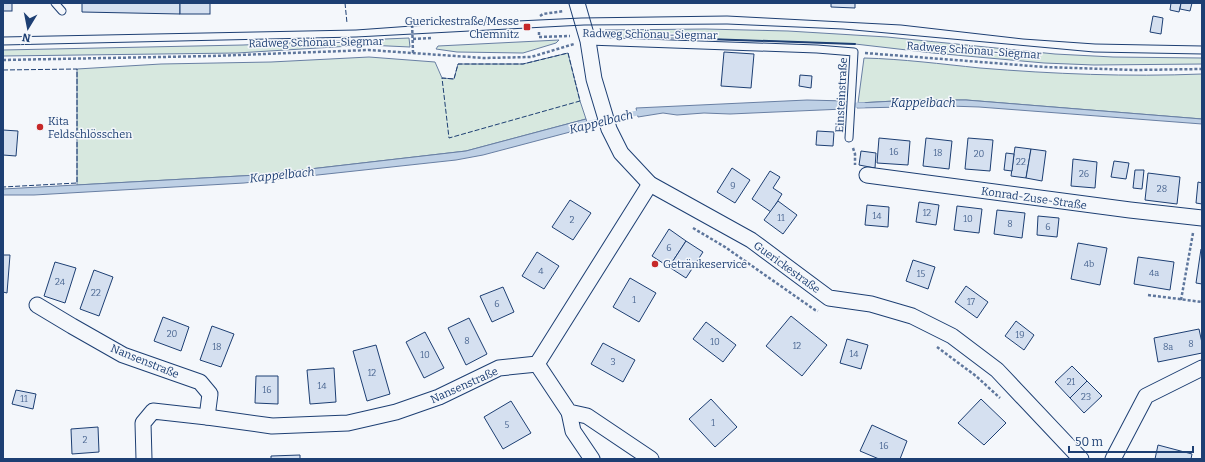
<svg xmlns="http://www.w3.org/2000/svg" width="1205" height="462" font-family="Bitter,serif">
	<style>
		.green { fill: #d7e8df; stroke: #687fa3 }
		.water { fill: #bed0e5; stroke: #687fa3 }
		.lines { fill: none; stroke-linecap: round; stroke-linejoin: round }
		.stream { stroke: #bed0e5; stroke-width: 5 }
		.building { fill: #d5e0f0; stroke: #1d3f73 }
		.service-casing { stroke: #1d3f73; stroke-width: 9 }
		.minor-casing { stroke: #1d3f73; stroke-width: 17 }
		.path { stroke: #5e769c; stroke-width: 2.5; stroke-dasharray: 3 2; stroke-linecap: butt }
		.service { stroke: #f4f7fb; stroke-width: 7 }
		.minor { stroke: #f4f7fb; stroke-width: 15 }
		.tram { stroke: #1d3f73; stroke-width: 1 }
		.fence { stroke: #1d3f73; stroke-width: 1; stroke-dasharray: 5 2; stroke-linecap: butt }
		.wall { stroke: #1d3f73; stroke-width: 2 }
		.poi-dot { fill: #c62828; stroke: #f4f7fb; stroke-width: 1.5 }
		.labels { text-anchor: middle; stroke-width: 3; stroke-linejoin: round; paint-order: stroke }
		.number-label { font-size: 9px; fill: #4b6792 }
		.poi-label { font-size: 11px; fill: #1d3f73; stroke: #f4f7fb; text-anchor: start }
		.street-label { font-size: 11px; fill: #1d3f73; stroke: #f4f7fb }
		.water-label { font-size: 12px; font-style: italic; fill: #1d3f73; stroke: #f4f7fb }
	</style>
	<rect width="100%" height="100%" fill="#f4f7fb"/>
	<!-- green -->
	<g class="green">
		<polygon points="705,29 788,31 887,37 1055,54 1113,57 1202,58 1202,64 1094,65 1044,63 933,53 855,44 678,38 606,39 605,30"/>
		<polygon points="409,38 410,47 367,45 237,53 3,56 3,50 243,45"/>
		<polygon points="559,40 556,43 523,53 457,52 436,49 438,46"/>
		<polygon points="568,53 580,101 586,119 466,151 258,175 77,185 77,69 161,64 271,62 369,57 435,62 442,78 454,79 458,64 523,64"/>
		<path d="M864,58C903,59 941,64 980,68C1053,74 1128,77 1202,74V119L966,100H913L858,103Z"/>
	</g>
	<!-- water -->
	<g class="water">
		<polygon points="807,100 846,101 844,109 730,114 704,113 677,115 663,113 638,117 636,108"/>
		<polygon points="913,100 966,100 1202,119 1202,124 979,107 949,106 857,108 858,103"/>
		<polygon points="586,119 589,127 483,155 456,160 244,183 34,195 3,195 3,189 258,175 466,151"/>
	</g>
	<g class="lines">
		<!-- stream -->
		<g class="stream">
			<polyline points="840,105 864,105"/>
			<polyline points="581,125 642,112"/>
		</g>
	</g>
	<!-- building -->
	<g class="building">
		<rect x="3" y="3" width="9" height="8"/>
		<polygon points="82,3 180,3 180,14 82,12"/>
		<rect x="180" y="3" width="30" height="11"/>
		<polygon points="831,3 855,3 855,8 831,7"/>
		<polygon points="1171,3 1181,3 1179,12 1170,10"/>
		<polygon points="1181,3 1192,3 1190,11 1180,9"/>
		<polygon points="1153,16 1163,18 1161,34 1150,32"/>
		<polygon points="724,52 754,54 751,88 721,86"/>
		<polygon points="800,75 812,76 811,88 799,86"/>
		<polygon points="3,130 18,131 16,156 3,155"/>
		<polygon points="817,131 834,132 833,146 816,145"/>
		<polygon points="879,138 910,141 908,165 877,163"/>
		<polygon points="926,138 952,141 949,169 923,166"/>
		<polygon points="968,138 993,140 990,171 965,169"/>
		<polygon points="1015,147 1031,149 1026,178 1011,176"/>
		<polygon points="1031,149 1046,151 1042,181 1026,178"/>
		<polygon points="861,151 876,153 875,168 859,165"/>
		<polygon points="1006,153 1014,154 1012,171 1004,170"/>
		<polygon points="1073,159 1097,162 1095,188 1071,186"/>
		<polygon points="1114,161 1129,163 1126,179 1111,177"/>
		<polygon points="732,168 750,180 735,203 717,192"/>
		<polygon points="1135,170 1144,170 1142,189 1133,188"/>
		<polygon points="770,171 780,177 773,188 782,194 771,212 752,199"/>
		<polygon points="1148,173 1180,177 1177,204 1145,200"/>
		<polygon points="1198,182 1202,183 1202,204 1196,203"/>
		<polygon points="570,200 591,213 573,240 552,227"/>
		<polygon points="778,201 797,215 783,234 764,220"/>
		<polygon points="919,202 939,205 936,225 916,222"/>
		<polygon points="867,205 889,207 888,227 865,225"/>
		<polygon points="957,206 982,209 979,233 954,230"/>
		<polygon points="997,210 1025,213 1022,238 994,234"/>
		<polygon points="1038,216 1059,218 1057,237 1037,235"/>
		<polygon points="669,229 686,241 669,267 652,256"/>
		<polygon points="686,241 703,252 686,278 669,267"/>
		<polygon points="1078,243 1107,248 1100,285 1071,279"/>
		<polygon points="1201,249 1202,250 1202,284 1196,283"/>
		<polygon points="537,252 559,266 544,289 522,276"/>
		<polygon points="3,255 10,255 7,293 3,292"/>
		<polygon points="1138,257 1174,262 1170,290 1134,284"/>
		<polygon points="913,260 935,267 928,289 906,281"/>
		<polygon points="55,262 76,268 65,303 44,296"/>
		<polygon points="94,270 113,277 99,316 80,309"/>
		<polygon points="630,278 656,293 639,322 613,307"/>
		<polygon points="966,286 988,302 977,318 955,302"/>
		<polygon points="503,287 514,312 492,322 480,296"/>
		<polygon points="791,316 827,345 802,376 766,346"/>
		<polygon points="163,317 189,327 181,351 154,341"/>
		<polygon points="469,318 487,354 466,365 448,328"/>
		<polygon points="1016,321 1034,335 1024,350 1005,336"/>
		<polygon points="706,322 736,345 723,362 693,339"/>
		<polygon points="212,326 234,334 221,367 200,360"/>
		<polygon points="1199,329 1202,343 1202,353 1158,362 1154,338"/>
		<polygon points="425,332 444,368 424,378 406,342"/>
		<polygon points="847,339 868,345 861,369 840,363"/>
		<polygon points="603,343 635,360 623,382 591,364"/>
		<polygon points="376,345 390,394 367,401 353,351"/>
		<polygon points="1072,366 1087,381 1070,398 1055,382"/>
		<polygon points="334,368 336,402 310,404 307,370"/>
		<polygon points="256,376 278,376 278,404 255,403"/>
		<polygon points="1087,381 1102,396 1084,413 1070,398"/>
		<polygon points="16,390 36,394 33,409 12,404"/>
		<polygon points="711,399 737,427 715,447 689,419"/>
		<polygon points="981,399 1006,423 984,445 958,423"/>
		<polygon points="511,401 531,433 503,449 484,417"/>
		<polygon points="872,425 907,441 900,459 879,459 860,451"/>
		<polygon points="98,427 99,452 72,454 71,429"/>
		<polygon points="1158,445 1192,454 1191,459 1155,459"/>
		<polygon points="300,455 300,459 271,459 271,456"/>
	</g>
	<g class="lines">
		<!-- service casing -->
		<g class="service-casing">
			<g id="service">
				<polyline points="55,3 62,11"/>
				<polyline points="588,41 817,49 854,52 849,138"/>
			</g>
		</g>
		<!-- minor casing -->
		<g class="minor-casing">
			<g id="minor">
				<polyline points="577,3 588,41 594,79 609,129 621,153 650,184 751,240 829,298 871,304 912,316 952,336 997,370 1081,459"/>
				<polyline points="867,175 1130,210 1202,218"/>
				<polyline points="37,305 72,326 123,355 200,382 210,394 207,417"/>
				<polyline points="537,364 569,412 587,416 651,459"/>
				<polyline points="569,412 573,431 592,459"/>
				<polyline points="144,459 143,423 153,411 207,417 272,426 348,423 396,412 439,397 499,368 537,364 650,184"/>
				<polyline points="1113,459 1146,396 1202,368"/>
			</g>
		</g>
		<!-- path -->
		<g class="path">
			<polyline points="540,16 543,14 564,11"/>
			<polyline points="539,32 539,37 570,36"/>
			<polyline points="413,39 433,38"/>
			<polyline points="413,53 412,21 432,20"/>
			<polyline points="865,53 1045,67 1134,70 1202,69"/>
			<polyline points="3,60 212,56 369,50 484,58 531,57 574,44"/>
			<polyline points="853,148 855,154 855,165"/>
			<polyline points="693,228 725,247 815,310 818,311"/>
			<polyline points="1148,295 1202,302"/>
			<polyline points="1181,300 1193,233"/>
			<polyline points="937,347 976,376 1000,398"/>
		</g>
		<!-- service -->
		<use href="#service" class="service"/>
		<!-- minor -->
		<use href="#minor" class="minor"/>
		<!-- tram -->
		<g class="tram">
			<polyline points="3,37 356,30 412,26 581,18 727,16 901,25 1023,39 1095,44 1202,46"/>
			<polyline points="3,45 356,37 584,25 727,24 843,29 1094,52 1202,54"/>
		</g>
		<!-- fence -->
		<g class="fence">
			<polyline points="345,3 347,23"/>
			<polygon points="568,53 580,101 449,138 442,78 454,79 458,64 523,64"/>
			<polyline points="3,70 77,69 77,183 3,187"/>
		</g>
		<!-- wall -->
		<polyline class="wall" points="678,38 855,44"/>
	</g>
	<!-- markers -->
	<g class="poi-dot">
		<rect x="523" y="23" width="8" height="8" rx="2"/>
		<circle cx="40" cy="127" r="4"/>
		<circle cx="655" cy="264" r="4"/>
	</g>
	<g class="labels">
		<!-- number labels -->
		<g class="number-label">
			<text x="894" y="155">16</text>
			<text x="938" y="156">18</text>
			<text x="979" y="157">20</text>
			<text x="1021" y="165">22</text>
			<text x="1084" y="177">26</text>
			<text x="733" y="189">9</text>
			<text x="1162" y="192">28</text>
			<text x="927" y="216">12</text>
			<text x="877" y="219">14</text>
			<text x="781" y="221">11</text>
			<text x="968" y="222">10</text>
			<text x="572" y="223">2</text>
			<text x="1010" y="227">8</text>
			<text x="1048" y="230">6</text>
			<text x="669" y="251">6</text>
			<text x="1089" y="267">4b</text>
			<text x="541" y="274">4</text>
			<text x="1154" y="276">4a</text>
			<text x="921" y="277">15</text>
			<text x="60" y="285">24</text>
			<text x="96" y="296">22</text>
			<text x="634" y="303">1</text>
			<text x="971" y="305">17</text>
			<text x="497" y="307">6</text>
			<text x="172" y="337">20</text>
			<text x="1020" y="338">19</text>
			<text x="467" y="344">8</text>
			<text x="715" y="345">10</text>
			<text x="1191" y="347">8</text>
			<text x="797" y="349">12</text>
			<text x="217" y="350">18</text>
			<text x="1168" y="350">8a</text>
			<text x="854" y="357">14</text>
			<text x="425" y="358">10</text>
			<text x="613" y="365">3</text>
			<text x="372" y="376">12</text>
			<text x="1071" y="385">21</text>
			<text x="322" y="389">14</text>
			<text x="267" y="393">16</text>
			<text x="1086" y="400">23</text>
			<text x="24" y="402">11</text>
			<text x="713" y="426">1</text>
			<text x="507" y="428">5</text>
			<text x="85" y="443">2</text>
			<text x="884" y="449">16</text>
		</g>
		<!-- poi labels -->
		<g class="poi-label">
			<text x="519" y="25" text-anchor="end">Guerickestraße/Messe<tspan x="519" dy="13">Chemnitz</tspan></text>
			<text x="48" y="125">Kita<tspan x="48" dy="13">Feldschlösschen</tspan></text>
			<text x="663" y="268">Getränkeservice</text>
		</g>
		<!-- street labels -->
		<g class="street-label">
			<text transform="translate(650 34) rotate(1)" y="4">Radweg Schönau-Siegmar</text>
			<text transform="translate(316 42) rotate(-1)" y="4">Radweg Schönau-Siegmar</text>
			<text transform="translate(974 50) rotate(4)" y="4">Radweg Schönau-Siegmar</text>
			<text transform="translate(841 95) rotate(-87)" y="4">Einsteinstraße</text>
			<text transform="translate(1034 198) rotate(8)" y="4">Konrad-Zuse-Straße</text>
			<text transform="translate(787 267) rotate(36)" y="4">Guerickestraße</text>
			<text transform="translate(145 361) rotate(22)" y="4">Nansenstraße</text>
			<text transform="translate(464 385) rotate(-24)" y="4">Nansenstraße</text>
		</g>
		<!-- water labels -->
		<g class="water-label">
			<text x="923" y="107">Kappelbach</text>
			<text transform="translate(601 122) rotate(-14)" y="4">Kappelbach</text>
			<text transform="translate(282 175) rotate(-6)" y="4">Kappelbach</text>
		</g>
	</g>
	<!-- border -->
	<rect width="1205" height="462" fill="none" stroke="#1d3f73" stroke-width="8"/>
	<!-- north arrow -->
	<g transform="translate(28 28) rotate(190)" stroke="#f4f7fb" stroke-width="3" paint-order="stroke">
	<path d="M0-3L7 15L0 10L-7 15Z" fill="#1d3f73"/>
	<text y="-6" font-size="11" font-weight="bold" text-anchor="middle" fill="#1d3f73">N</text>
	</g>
	<!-- scale -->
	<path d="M1069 446v6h124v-6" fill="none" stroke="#1d3f73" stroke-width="2"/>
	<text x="1075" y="446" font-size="12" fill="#1d3f73" stroke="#f4f7fb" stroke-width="3" paint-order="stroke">50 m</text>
</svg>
